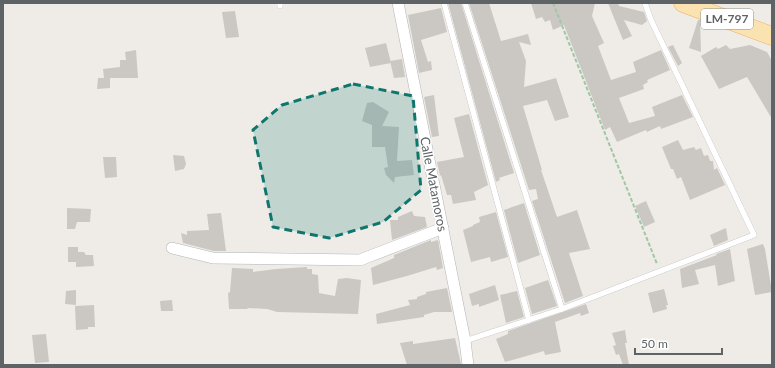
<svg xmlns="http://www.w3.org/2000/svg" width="775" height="368" font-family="Lato,sans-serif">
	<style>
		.building { fill: #cbc7c3 }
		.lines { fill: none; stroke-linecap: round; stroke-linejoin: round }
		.service-casing { stroke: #b2b5b8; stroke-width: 6 }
		.minor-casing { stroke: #b2b5b8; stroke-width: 12 }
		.primary-casing { stroke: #eab065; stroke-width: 19 }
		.path { stroke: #a0c8a5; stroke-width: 2; stroke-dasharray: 4 2; stroke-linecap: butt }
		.service { stroke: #fff; stroke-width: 5.5 }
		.minor { stroke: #fff; stroke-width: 11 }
		.primary { stroke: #fbe3b1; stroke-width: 18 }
		.marked { fill: #0f766e; fill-opacity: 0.2; stroke: #0f766e; stroke-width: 3; stroke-dasharray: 8 5; stroke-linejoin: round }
		.labels { text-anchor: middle; stroke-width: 3; stroke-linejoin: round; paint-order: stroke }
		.shield { fill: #fff; stroke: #8e9294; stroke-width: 1 }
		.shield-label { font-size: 12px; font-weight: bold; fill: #5e6366 }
		.street-label { font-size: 13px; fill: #5e6366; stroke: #fff }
	</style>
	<rect width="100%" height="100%" fill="#efece7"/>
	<!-- building -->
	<g class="building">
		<polygon points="448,3 461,3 514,173 499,178 500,180 496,182"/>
		<polygon points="469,3 489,3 501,41 528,34 531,45 519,42 526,61 524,87 556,78 569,117 555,121 547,100 523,106 542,170 541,170 557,217 577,210 590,249 569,253 583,296 565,303 532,201 538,199 536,189 529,190"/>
		<polygon points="531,3 595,3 592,16 604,43 598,46 611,80 636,72 633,62 661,50 670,70 647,80 648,82 643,85 644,89 619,98 629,123 655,116 652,107 682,95 693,117 661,129 660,126 647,132 646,130 617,142 610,127 605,130 564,25 553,30 550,20 545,22 542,17 536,19"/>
		<polygon points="608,3 618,3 619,6 644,12 647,21 642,25 624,20 632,36 623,40"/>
		<polygon points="441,8 447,32 421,40 428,62 431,61 432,70 419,73 408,15"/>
		<polygon points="235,11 239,37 226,38 222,12"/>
		<polygon points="698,20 700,20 701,52 689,48"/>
		<polygon points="386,43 391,63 370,67 365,48"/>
		<polygon points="673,45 682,63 678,66 668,47"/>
		<polygon points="726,45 730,49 750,45 767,52 772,61 772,119 747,77 719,89 701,56 716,47 718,49"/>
		<polygon points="136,50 138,78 110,78 110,88 97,89 98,78 104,78 103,69 120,67 120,60 126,60 125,52"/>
		<polygon points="402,59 405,77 394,78 390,61"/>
		<polygon points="434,95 439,136 432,137 424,97"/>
		<polygon points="373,102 389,112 382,126 399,127 397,161 412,160 414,175 395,177 394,183 386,175 384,168 388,167 385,147 372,147 372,125 362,121 367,103"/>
		<polygon points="469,114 488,185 474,192 476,200 453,204 451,195 447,195 441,175 440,176 437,162 464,157 454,118"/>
		<polygon points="678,140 683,150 694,147 696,150 701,148 704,156 708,155 710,161 713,161 714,170 717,168 725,185 690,200 681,177 677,179 673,169 671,169 662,147"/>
		<polygon points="173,155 184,156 186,164 184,169 175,171"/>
		<polygon points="103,157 116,157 117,177 105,178"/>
		<polygon points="646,201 655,222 644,227 635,206"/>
		<polygon points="524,203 540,255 518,263 504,210"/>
		<polygon points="67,208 91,209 90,222 77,222 75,229 67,229"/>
		<polygon points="412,211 414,216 425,217 427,227 392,240 390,220 398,220 398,217"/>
		<polygon points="496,212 508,257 491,262 490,257 471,262 463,230 473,226 473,225 480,222 479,217"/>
		<polygon points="221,213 226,251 214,251 183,243 181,233 187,235 187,231 209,230 207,214"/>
		<polygon points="726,228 728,240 714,246 710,235"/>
		<polygon points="431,240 431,242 438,240 443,268 437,270 436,267 407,276 373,285 371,268 394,258 394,255"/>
		<polygon points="763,244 765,249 772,292 755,295 747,249"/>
		<polygon points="68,247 78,247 78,252 84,252 86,255 93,255 94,266 76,267 76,262 68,262"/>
		<polygon points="730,249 735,281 718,286 715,265 695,270 699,284 682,288 680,269 717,255 716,254"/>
		<polygon points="307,267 307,269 312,269 312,274 318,275 319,293 335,296 338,279 347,278 361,280 358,314 277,312 267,309 247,308 248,309 229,309 228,293 230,292 232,268 253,269 253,272 276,269"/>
		<polygon points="548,280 557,306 532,314 525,288"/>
		<polygon points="495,285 499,300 479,307 479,304 472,306 469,294"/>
		<polygon points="447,288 452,312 434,312 424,315 424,317 377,324 376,314 410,305 408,300 417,299 417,297 426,294 426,292"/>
		<polygon points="664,289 668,305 666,305 667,309 653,313 648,293"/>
		<polygon points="76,290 76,305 65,304 66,291"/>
		<polygon points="517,291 524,317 506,323 500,295"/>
		<polygon points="172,300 173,311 161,311 160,301"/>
		<polygon points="586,304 589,313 581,316 580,313 555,322 561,352 545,355 544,351 505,362 496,339 508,334 508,331"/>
		<polygon points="94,305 95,327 88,327 88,329 76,330 75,306"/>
		<polygon points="625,330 627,343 625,343 629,365 623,365 619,354 616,355 613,346 616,345 612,333"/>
		<polygon points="46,334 49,362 35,363 32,335"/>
		<polygon points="455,338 461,364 453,365 407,365 400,343 413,341 413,344"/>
	</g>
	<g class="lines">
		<!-- service casing -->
		<g class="service-casing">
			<g id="service">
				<polyline points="280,3 280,6"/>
				<polyline points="444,3 529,320"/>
				<polyline points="465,3 562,309"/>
				<polyline points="465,341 562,309 754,235 651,20 645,3"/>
			</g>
		</g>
		<!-- minor casing -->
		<g class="minor-casing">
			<g id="minor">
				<polyline points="398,3 465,341 468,365"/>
				<polyline points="172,248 213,258 360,260 443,228"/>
			</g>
		</g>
		<!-- primary casing -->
		<g class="primary-casing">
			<polyline id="primary" points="683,3 772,36"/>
		</g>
		<!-- path -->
		<polyline class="path" points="553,3 657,264"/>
		<!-- service -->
		<use href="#service" class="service"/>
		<!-- minor -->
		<use href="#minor" class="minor"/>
		<!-- primary -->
		<use href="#primary" class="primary"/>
	</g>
	<!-- marked area -->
	<path class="marked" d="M353,84L413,96L421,190L383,222L329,238L273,227L253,130L282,105Z"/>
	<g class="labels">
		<!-- shield labels -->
		<rect class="shield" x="701" y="9" width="52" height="20" rx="3"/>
		<g class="shield-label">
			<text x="727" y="23">LM-797</text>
		</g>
		<!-- street labels -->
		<g class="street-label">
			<text transform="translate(434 184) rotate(79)" y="5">Calle Matamoros</text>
		</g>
	</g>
	<!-- border -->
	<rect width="775" height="368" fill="none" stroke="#5e6366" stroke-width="8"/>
	<!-- scale -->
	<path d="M635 348v6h87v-6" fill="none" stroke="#5e6366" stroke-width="2"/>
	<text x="641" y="348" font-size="12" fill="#5e6366" stroke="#ffffff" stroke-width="3" paint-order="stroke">50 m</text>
</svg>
